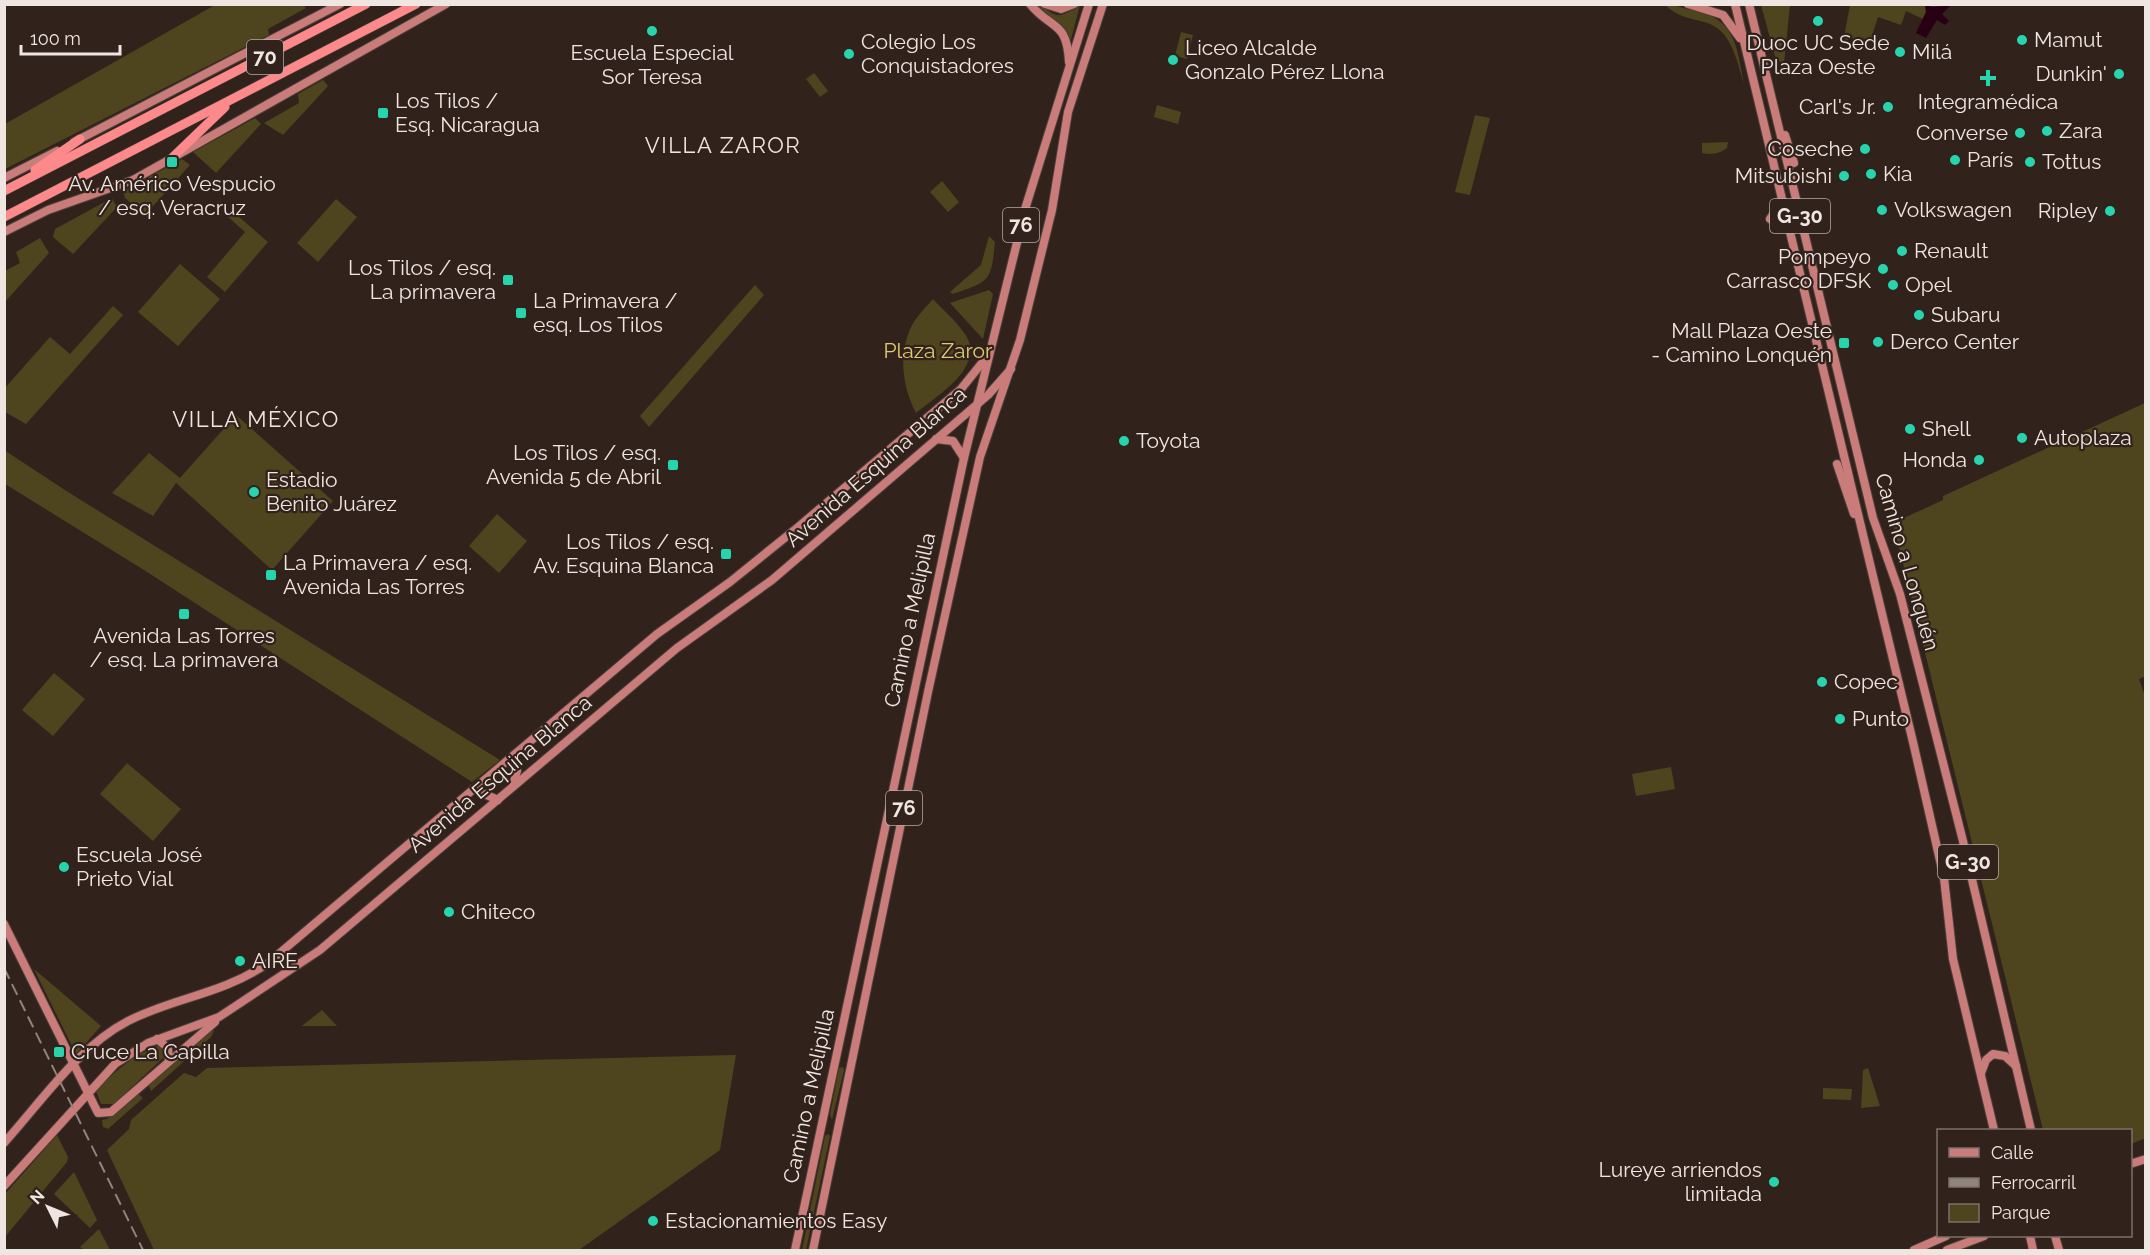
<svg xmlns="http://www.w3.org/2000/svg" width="2150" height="1255" font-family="Raleway,sans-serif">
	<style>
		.green { fill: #4e451f }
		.water { fill: #290013 }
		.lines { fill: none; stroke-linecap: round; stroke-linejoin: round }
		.major-casing { stroke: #4d403b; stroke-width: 10 }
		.highway-casing { stroke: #4d403b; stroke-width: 10 }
		.major { stroke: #c97c79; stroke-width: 8 }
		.highway { stroke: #fd898a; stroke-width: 9 }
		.rail { stroke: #90847e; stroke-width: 2; stroke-dasharray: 12 6; stroke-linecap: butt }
		.poi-dot { fill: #26d5ae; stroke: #31221b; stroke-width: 2 }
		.labels { text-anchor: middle; stroke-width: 4.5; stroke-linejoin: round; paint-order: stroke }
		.shield { fill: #31221b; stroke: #b7aba6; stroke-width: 1.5 }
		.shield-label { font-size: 20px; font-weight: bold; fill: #f0e6e1 }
		.poi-label { font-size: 21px; fill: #f0e6e1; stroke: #31221b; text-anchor: start }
		.park-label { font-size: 21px; fill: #e0cb72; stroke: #31221b }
		.street-label { font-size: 21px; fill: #f0e6e1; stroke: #31221b }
		.neighbourhood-label { font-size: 22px; letter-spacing: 1.5px; fill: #f0e6e1; stroke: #31221b }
	</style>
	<rect width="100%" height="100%" fill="#31221b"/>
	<!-- green -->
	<g class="green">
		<polygon points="1925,4 1926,12 1923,19 1906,11 1901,25 1878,17 1871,39 1853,38 1843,42 1850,5"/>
		<polygon points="303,5 306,8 268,29 269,35 5,169 5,124 215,5"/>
		<path d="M1033,5C1053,4 1048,28 1080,5L1070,43L1065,30Z"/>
		<path d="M1665,5C1676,5 1682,8 1692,10C1736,19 1736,45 1744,83C1736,60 1732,29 1704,22C1688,18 1677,16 1665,5Z"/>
		<polygon points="1761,5 1790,5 1784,63 1776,60"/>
		<polygon points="1181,32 1193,35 1187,59 1175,56"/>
		<polygon points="814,73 828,91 820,97 806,79"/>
		<polygon points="323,80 328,86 283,135 264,123 299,103 298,94"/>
		<polygon points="1157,105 1181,112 1178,124 1154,117"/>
		<polygon points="1475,115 1490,118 1470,195 1455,192"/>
		<polygon points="255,118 261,124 216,173 193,152"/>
		<path d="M1728,142L1727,148C1719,154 1712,155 1702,153V143Z"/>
		<polygon points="182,159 190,165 145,215 125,198 123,191"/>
		<polygon points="942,181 959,202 948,212 930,192"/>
		<polygon points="112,198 117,207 73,254 53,237 55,229"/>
		<polygon points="336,199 357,217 318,262 297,243"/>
		<polygon points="231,210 268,242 225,292 207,277 245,232 227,216"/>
		<path d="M989,236L995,242C991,282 990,281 953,294L950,292L981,265Z"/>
		<polygon points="40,238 49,253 5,302 5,271 20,263 16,252"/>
		<polygon points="180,264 220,299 178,346 138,312"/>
		<polygon points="755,285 764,295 649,427 640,416"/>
		<polygon points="989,290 993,294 983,339 950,303"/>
		<path d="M933,299C943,310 956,321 965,334C987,366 937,396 916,413C902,386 898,353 912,325C917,316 926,307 933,299Z"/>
		<polygon points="113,306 123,315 26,424 5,412 5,388 50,337 70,354"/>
		<polygon points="2145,403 2146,676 2139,679 2146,699 2146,1138 2131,1144 2130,1130 2043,1130 1893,523 1943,500 1943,496"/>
		<polygon points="236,415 333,501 272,570 176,483 153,516 112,493 149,453 180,478"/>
		<polygon points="4,450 68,492 500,760 472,782 144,570 5,484"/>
		<polygon points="497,514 527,541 499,573 469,546"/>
		<polygon points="54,673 85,699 53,736 22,710"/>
		<polygon points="127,763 181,809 153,841 100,794"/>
		<polygon points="1671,767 1675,789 1636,796 1632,774"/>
		<polygon points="34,969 101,1026 76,1054"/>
		<polygon points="322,1010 337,1026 302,1026"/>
		<polygon points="210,1028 214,1031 211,1037 151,1091 148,1083"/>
		<path d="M157,1046H162L166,1054L163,1058L114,1104H101L96,1091C114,1072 132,1056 157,1046Z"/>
		<polygon points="736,1055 720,1150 579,1250 154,1250 107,1150 129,1129 131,1120 184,1073 196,1077 207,1068"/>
		<polygon points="843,1067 844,1070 832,1120 830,1115 839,1068"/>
		<polygon points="1868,1068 1880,1106 1861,1108 1863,1070"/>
		<polygon points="1823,1088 1852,1089 1851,1100 1823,1099"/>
		<polygon points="137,1093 143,1098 108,1129 103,1127 102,1120 107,1119"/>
		<polygon points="828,1134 830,1136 806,1250 802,1250 825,1136"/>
		<polygon points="57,1135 68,1157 67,1162 5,1237 5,1194"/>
		<polygon points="74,1172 97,1220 90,1228 54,1194"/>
		<polygon points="99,1229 110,1250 84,1250 80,1247"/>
	</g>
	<!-- water -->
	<polygon class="water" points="1925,5 1933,7 1951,5 1942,14 1949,21 1945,25 1937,20 1926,38 1916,33 1926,12"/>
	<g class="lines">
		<!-- major casing -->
		<g class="major-casing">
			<g id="major">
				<path d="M1030,4C1051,30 1067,20 1069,62"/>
				<polyline points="1045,4 1061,9 1074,4"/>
				<polyline points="1688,4 1723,15 1740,38"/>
				<polyline points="1735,4 1913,742 1944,878 1953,959 1994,1130"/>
				<polyline points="1749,4 1873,518 1900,594 1962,837 2031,1130"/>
				<polyline points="1785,135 1794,163"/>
				<polyline points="74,142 340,4"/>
				<polyline points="4,178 57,151"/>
				<polyline points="1770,219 1782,201"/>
				<polyline points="4,232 48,210 133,180 446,4"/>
				<polyline points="936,439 953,441 964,458"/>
				<polyline points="1837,464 1854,514"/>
				<polyline points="508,760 517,771 513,785"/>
				<polyline points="473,789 498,800"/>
				<polyline points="4,924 98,1113 111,1112 215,1022"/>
				<polyline points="157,1039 168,1048 169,1061"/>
				<polyline points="1981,1073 1986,1060 1993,1054 2005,1056 2016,1066"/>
				<path d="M4,1143C41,1102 78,1047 128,1021C175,997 221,995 268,963L657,634L730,582L797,528L961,389L986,358"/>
				<polyline points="2130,1164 2146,1159"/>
				<polyline points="4,1186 115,1064 148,1043 219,1017 320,950 677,648 772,580 988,395 1011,369"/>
				<polyline points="2030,1236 2033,1250"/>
				<polyline points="2055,1236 2059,1250"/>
				<polyline points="795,1250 964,458 1026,206 1089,4"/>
				<polyline points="813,1250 928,692 980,457 1020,340 1052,210 1068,112 1103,4"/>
				<polyline points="1914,1250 1946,1236"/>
				<polyline points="1947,1250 1984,1236"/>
			</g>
		</g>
		<!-- highway casing -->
		<g class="highway-casing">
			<g id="highway">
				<polyline points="173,157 225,107"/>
				<polyline points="35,170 80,139"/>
				<polyline points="4,191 366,4"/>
				<polyline points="4,217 416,4"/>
			</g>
		</g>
		<!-- major -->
		<use href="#major" class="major"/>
		<!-- highway -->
		<use href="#highway" class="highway"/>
		<!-- rail -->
		<polyline class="rail" points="4,968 143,1250"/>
	</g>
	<!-- markers -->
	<g class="poi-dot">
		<circle cx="1818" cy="21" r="6"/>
		<circle cx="652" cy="31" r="6"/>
		<circle cx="2022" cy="40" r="6"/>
		<circle cx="1900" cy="52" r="6"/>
		<circle cx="849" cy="54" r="6"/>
		<circle cx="1173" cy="60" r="6"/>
		<circle cx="2119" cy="74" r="6"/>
		<path d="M1985 69h6v6h6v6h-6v6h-6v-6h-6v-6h6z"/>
		<circle cx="1888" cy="107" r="6"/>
		<rect x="377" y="107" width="12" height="12" rx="3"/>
		<circle cx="2047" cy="131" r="6"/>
		<circle cx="2020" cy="133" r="6"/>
		<circle cx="1865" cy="149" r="6"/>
		<circle cx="1955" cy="160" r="6"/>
		<rect x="166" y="156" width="12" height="12" rx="3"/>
		<circle cx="2030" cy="162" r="6"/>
		<circle cx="1871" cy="174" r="6"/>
		<circle cx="1844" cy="176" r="6"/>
		<circle cx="1882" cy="210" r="6"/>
		<circle cx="2110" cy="211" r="6"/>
		<circle cx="1902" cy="251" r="6"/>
		<circle cx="1883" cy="269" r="6"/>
		<rect x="502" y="274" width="12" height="12" rx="3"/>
		<circle cx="1893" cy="285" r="6"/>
		<rect x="515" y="307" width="12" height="12" rx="3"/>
		<circle cx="1919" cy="315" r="6"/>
		<circle cx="1878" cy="342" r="6"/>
		<rect x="1838" y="337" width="12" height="12" rx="3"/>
		<circle cx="1910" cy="429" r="6"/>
		<circle cx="2022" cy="438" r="6"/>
		<circle cx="1124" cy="441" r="6"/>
		<circle cx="1979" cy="460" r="6"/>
		<rect x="667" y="459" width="12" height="12" rx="3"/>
		<circle cx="254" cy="492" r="6"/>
		<rect x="720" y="548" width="12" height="12" rx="3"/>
		<rect x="265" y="569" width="12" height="12" rx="3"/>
		<rect x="178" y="608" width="12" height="12" rx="3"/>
		<circle cx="1822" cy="682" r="6"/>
		<circle cx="1840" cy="719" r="6"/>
		<circle cx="64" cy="867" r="6"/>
		<circle cx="449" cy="912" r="6"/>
		<circle cx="240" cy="961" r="6"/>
		<rect x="53" y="1046" width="12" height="12" rx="3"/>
		<circle cx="1774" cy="1182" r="6"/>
		<circle cx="653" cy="1221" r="6"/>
	</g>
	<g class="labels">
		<!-- shield labels -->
		<g class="shield">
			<rect x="247" y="40" width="36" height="34" rx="4.5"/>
			<rect x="1770" y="199" width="60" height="34" rx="4.5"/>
			<rect x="1003" y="208" width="36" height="34" rx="4.5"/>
			<rect x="886" y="791" width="36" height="34" rx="4.5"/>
			<rect x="1938" y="845" width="60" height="34" rx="4.5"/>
		</g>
		<g class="shield-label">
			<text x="265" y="64">70</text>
			<text x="1800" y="223">G-30</text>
			<text x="1021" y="232">76</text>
			<text x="904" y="815">76</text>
			<text x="1968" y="869">G-30</text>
		</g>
		<!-- poi labels -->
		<g class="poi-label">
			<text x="2034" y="47">Mamut</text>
			<text x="861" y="49">Colegio Los<tspan x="861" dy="24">Conquistadores</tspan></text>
			<text x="1818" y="50" text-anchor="middle">Duoc UC Sede<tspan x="1818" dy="24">Plaza Oeste</tspan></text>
			<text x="1185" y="55">Liceo Alcalde<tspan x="1185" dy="24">Gonzalo Pérez Llona</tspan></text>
			<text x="1912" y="59">Milá</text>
			<text x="652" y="60" text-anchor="middle">Escuela Especial<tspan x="652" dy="24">Sor Teresa</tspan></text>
			<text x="2107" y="81" text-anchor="end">Dunkin'</text>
			<text x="395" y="108">Los Tilos /<tspan x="395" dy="24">Esq. Nicaragua</tspan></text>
			<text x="1988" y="109" text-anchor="middle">Integramédica</text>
			<text x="1876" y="114" text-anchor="end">Carl's Jr.</text>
			<text x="2059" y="138">Zara</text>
			<text x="2008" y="140" text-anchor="end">Converse</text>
			<text x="1853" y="156" text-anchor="end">Coseche</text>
			<text x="1967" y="167">París</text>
			<text x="2042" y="169">Tottus</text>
			<text x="1883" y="181">Kia</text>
			<text x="1832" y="183" text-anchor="end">Mitsubishi</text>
			<text x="172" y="191" text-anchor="middle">Av. Américo Vespucio<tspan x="172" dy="24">/ esq. Veracruz</tspan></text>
			<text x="1894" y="217">Volkswagen</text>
			<text x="2098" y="218" text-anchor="end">Ripley</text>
			<text x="1914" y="258">Renault</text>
			<text x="1871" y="264" text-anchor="end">Pompeyo<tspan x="1871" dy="24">Carrasco DFSK</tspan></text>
			<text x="496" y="275" text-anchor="end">Los Tilos / esq.<tspan x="496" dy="24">La primavera</tspan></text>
			<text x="1905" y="292">Opel</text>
			<text x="533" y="308">La Primavera /<tspan x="533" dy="24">esq. Los Tilos</tspan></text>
			<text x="1931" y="322">Subaru</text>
			<text x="1832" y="338" text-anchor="end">Mall Plaza Oeste<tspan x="1832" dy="24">- Camino Lonquén</tspan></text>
			<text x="1890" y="349">Derco Center</text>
			<text x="1922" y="436">Shell</text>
			<text x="2034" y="445">Autoplaza</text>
			<text x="1136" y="448">Toyota</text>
			<text x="661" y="460" text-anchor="end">Los Tilos / esq.<tspan x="661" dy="24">Avenida 5 de Abril</tspan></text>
			<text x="1967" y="467" text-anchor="end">Honda</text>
			<text x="266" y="487">Estadio<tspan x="266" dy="24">Benito Juárez</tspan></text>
			<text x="714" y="549" text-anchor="end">Los Tilos / esq.<tspan x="714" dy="24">Av. Esquina Blanca</tspan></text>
			<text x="283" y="570">La Primavera / esq.<tspan x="283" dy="24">Avenida Las Torres</tspan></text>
			<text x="184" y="643" text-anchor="middle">Avenida Las Torres<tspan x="184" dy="24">/ esq. La primavera</tspan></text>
			<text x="1834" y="689">Copec</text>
			<text x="1852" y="726">Punto</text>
			<text x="76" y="862">Escuela José<tspan x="76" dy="24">Prieto Vial</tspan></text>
			<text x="461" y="919">Chiteco</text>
			<text x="252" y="968">AIRE</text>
			<text x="71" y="1059">Cruce La Capilla</text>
			<text x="1762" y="1177" text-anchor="end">Lureye arriendos<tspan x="1762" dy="24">limitada</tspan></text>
			<text x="665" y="1228">Estacionamientos Easy</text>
		</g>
		<!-- park labels -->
		<g class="park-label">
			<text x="938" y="358">Plaza Zaror</text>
		</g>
		<!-- street labels -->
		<g class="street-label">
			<text transform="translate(876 467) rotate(-41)" y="7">Avenida Esquina Blanca</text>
			<text transform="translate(1907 562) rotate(74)" y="7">Camino a Lonquén</text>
			<text transform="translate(910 620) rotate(-78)" y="7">Camino a Melipilla</text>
			<text transform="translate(500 774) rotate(-40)" y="7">Avenida Esquina Blanca</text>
			<text transform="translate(809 1096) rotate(-78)" y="7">Camino a Melipilla</text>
		</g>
		<!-- neighbourhood labels -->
		<g class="neighbourhood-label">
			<text x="723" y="153">VILLA ZAROR</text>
			<text x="256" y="427">VILLA MÉXICO</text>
		</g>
	</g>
	<!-- border -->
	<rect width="2150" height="1255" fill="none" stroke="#f0e6e1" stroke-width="12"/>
	<!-- legend -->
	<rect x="1937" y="1129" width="195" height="108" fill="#31221b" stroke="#7d706a" stroke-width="1.5"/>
	<rect x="1949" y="1148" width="30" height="9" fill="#c97c79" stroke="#7d706a" stroke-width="1.5"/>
	<text x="1991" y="1159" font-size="18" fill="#f0e6e1">Calle</text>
	<rect x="1949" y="1178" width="30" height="9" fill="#90847e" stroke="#7d706a" stroke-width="1.5"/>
	<text x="1991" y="1189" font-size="18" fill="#f0e6e1">Ferrocarril</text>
	<rect x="1949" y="1204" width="30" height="18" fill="#4e451f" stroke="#7d706a" stroke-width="1.5"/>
	<text x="1991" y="1219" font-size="18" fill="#f0e6e1">Parque</text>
	<!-- north arrow -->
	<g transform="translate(48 1207) rotate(313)" stroke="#31221b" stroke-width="4.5" paint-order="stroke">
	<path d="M0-4.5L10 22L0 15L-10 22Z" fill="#f0e6e1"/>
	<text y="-9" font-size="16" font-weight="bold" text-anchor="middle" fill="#f0e6e1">N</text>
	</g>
	<!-- scale -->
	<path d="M21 45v9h99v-9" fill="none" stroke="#f0e6e1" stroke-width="3"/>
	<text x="30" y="45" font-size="18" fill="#f0e6e1" stroke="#31221b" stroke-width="4.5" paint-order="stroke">100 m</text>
</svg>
